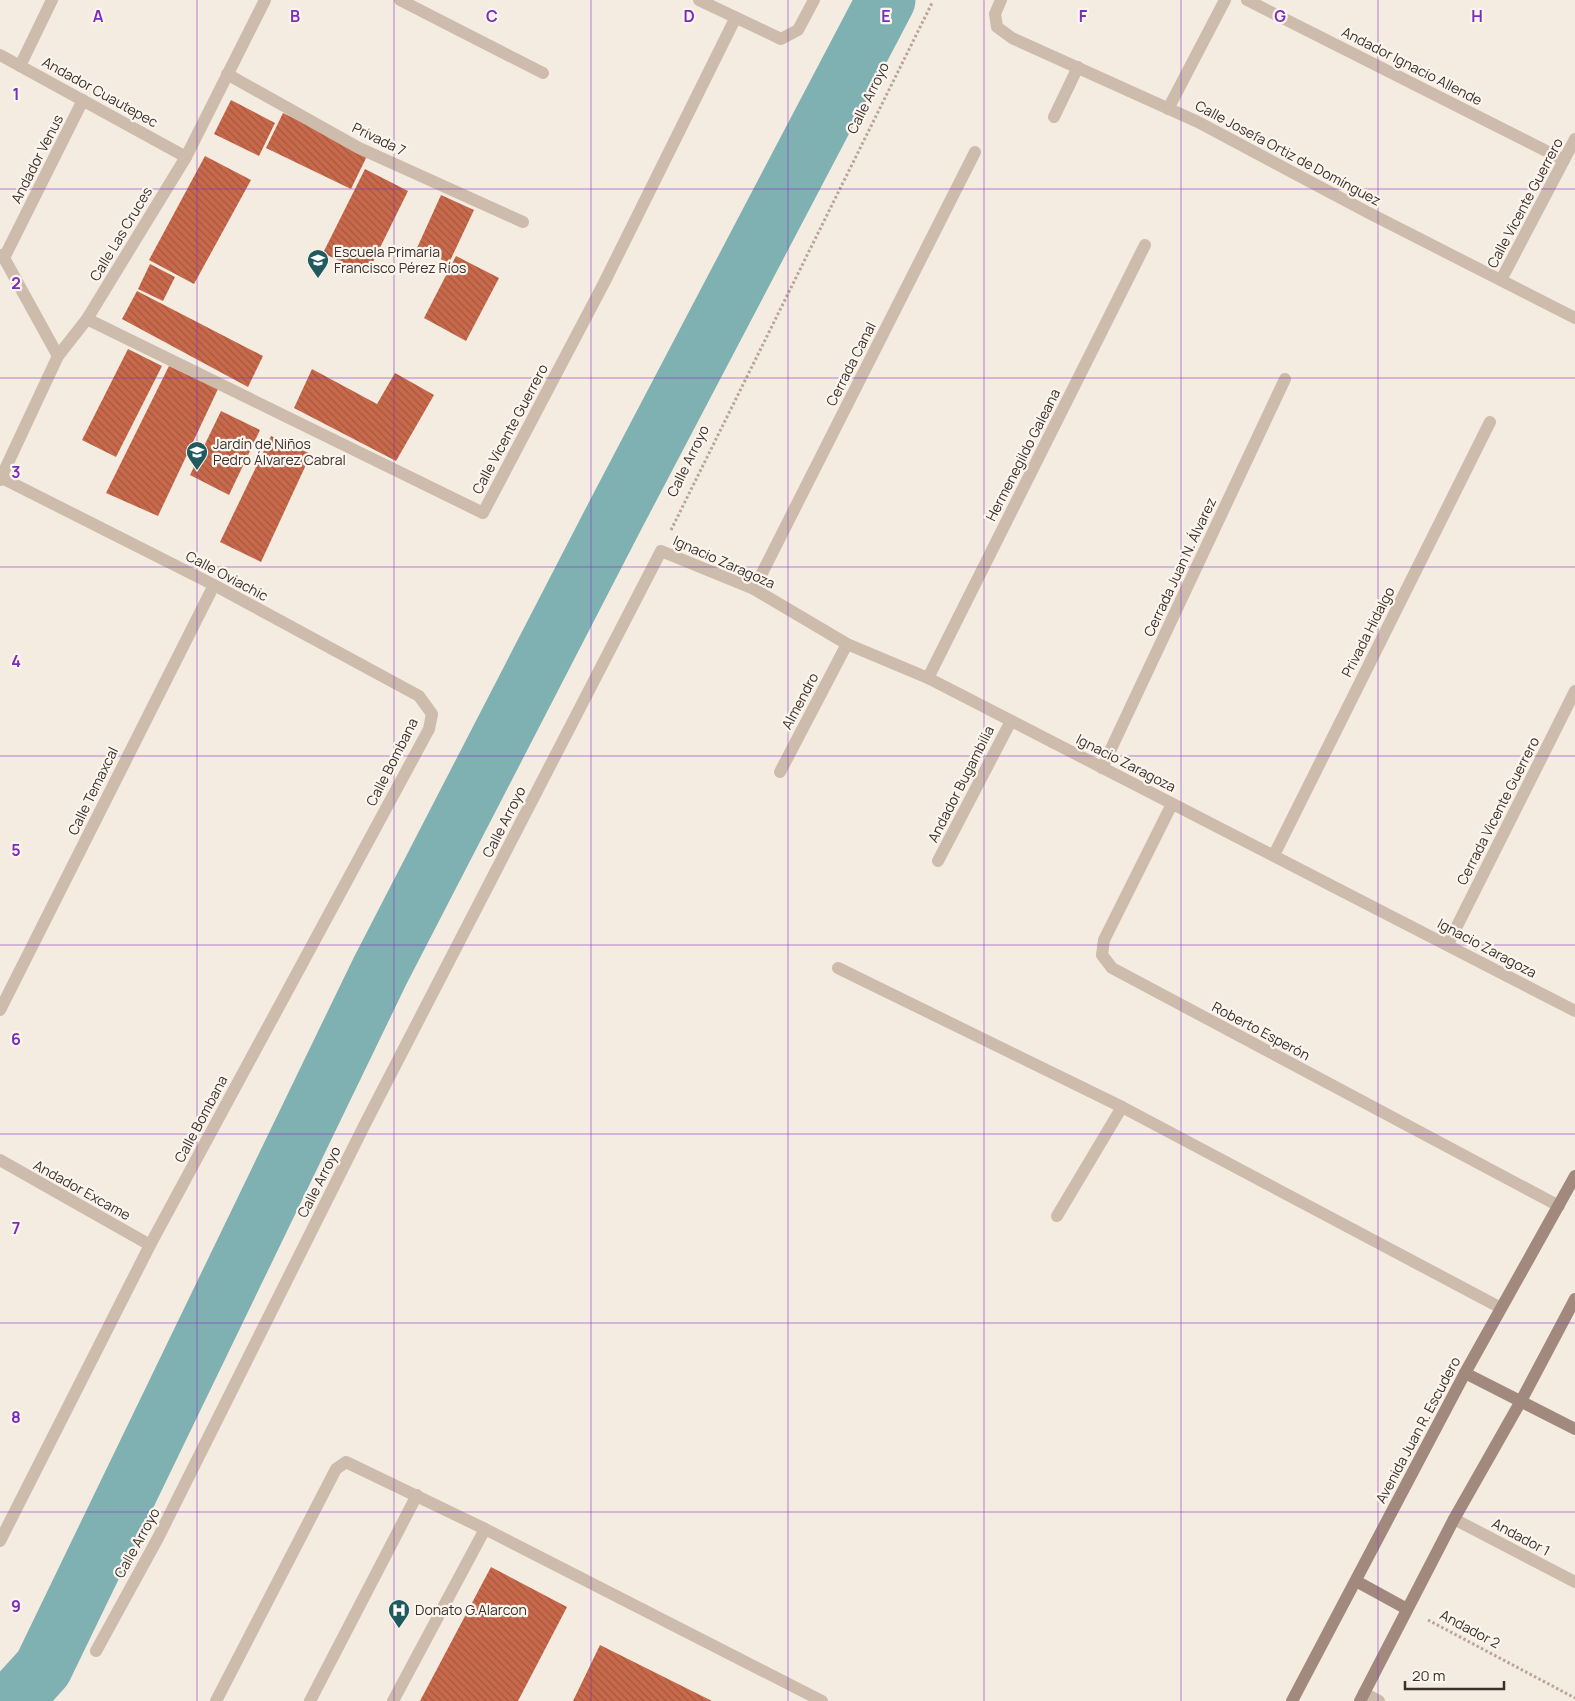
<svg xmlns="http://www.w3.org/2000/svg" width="1575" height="1701" font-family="Manrope,sans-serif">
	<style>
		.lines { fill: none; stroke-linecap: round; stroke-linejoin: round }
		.river { stroke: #7fb0b2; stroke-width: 59 }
		.building { fill: url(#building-back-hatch) }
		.path { stroke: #b9a596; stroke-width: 3; stroke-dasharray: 2.5 2.5; stroke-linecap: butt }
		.lane { stroke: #cdbbac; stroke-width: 12 }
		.street { stroke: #cdbbac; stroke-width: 12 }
		.secondary { stroke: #a18a7d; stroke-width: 12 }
		.grid { fill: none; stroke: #7b2cbf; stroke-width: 1; stroke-opacity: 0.55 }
		.labels { text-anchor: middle; stroke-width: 4.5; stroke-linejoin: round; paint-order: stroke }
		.street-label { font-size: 14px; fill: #3b302b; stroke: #fbf5ee }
		.poi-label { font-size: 14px; fill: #3b302b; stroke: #fbf5ee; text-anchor: start }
		.grid-label { font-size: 16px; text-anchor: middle; font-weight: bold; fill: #7b2cbf; stroke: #fbf5ee; stroke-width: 4.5; stroke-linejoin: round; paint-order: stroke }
	</style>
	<defs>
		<pattern id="building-back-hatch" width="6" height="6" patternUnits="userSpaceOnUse" patternTransform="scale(1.25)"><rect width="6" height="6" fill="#c8694b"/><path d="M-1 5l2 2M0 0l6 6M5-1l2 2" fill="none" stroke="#a4573f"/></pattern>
	</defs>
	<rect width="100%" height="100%" fill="#f4ebe1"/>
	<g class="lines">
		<!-- river -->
		<polyline class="river" points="13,1701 43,1668 380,971 616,514 886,0"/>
	</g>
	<!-- building -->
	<g class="building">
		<polygon points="231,100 275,123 259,156 214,134"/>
		<polygon points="283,113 368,154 351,189 266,148"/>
		<polygon points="205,156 251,180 194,284 149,260"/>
		<polygon points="365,169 408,191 367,274 323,253"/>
		<polygon points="441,195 474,210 449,263 417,248"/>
		<polygon points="456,256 499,278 466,341 424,318"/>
		<polygon points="150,264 175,277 163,301 138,289"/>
		<polygon points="137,291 263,356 248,387 122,319"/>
		<polygon points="128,349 162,366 116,457 82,440"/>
		<polygon points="169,366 218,389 158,516 106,493"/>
		<polygon points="312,369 377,404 395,373 434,395 396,461 294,408"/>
		<polygon points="221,411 260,430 229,495 190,475"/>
		<polygon points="271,436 311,454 261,562 220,542"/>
		<polygon points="491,1567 567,1607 518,1701 420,1701"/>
		<polygon points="600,1645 712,1701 573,1701"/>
	</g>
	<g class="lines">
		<!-- path -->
		<g class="path">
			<polyline points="671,530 932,3"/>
			<polyline points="1428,1620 1575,1698"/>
		</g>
		<!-- lane -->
		<g class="lane">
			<polyline points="216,1701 336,1469 346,1462 485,1529 822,1701"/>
			<polyline points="310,1701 417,1495"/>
			<polyline points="393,1701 485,1529"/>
		</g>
		<!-- street -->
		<g class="street">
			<polyline points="400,0 543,73"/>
			<polyline points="699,0 781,39 798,30 814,0"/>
			<polyline points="1001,0 995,14 997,27 1012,38 1198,122 1367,212 1575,318"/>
			<polyline points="1247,0 1564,160"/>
			<polyline points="0,55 186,157"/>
			<polyline points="20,66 52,0"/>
			<polyline points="227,74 359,148 523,222"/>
			<polyline points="1168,109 1225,0"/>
			<polyline points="1054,117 1078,67"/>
			<polyline points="0,255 4,258 58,356"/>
			<polyline points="4,258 83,100"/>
			<polyline points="1501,280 1575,139"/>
			<polyline points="87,319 483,513 604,283 735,19"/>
			<polyline points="0,477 214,585 419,696 432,714 429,729 150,1245 0,1541"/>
			<polyline points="0,480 58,356 87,319 186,157 265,0"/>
			<polyline points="754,589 975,152"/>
			<polyline points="928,678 1145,245"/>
			<polyline points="1102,768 1285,379"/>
			<polyline points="780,772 847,644"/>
			<polyline points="1172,804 1104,940 1102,955 1112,968 1559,1206"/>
			<polyline points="1274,855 1490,422"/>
			<polyline points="938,861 1011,721"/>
			<polyline points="1448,944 1575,691"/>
			<polyline points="838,968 1122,1107 1501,1308"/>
			<polyline points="0,1010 214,585"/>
			<polyline points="0,1160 150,1245"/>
			<polyline points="1057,1216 1122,1107"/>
			<polyline points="1454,1519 1575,1582"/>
			<polyline points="96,1651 158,1538 365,1124 661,551 754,589 847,644 928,678 1575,1011"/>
			<polyline points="1364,1693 1379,1701"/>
		</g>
		<!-- secondary -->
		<g class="secondary">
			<polyline points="1465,1373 1575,1429"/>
			<polyline points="1356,1581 1407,1609"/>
			<polyline points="1292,1701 1465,1373 1575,1176"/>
			<polyline points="1360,1701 1454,1519 1521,1401 1575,1299"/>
		</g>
	</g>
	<!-- grid -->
	<path class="grid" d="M197,0V1701M394,0V1701M591,0V1701M788,0V1701M984,0V1701M1181,0V1701M1378,0V1701M0,189H1575M0,378H1575M0,567H1575M0,756H1575M0,945H1575M0,1134H1575M0,1323H1575M0,1512H1575"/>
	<!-- icons -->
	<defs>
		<g id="school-pin" transform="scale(1.125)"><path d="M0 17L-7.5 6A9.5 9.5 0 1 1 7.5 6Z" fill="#1f5a5e" stroke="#fbf5ee"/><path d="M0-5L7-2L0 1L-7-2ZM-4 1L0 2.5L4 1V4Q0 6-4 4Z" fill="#fff"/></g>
		<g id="hospital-pin" transform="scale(1.125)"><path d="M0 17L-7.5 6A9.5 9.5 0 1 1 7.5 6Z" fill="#1f5a5e" stroke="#fbf5ee"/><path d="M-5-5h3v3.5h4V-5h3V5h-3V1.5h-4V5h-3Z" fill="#fff"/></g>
	</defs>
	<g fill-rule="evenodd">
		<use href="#school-pin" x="318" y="260"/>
		<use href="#school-pin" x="197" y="452"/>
		<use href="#hospital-pin" x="399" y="1610"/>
	</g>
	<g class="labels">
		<!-- street labels -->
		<g class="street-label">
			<text transform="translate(1412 66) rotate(27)" y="5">Andador Ignacio Allende</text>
			<text transform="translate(100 92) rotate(29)" y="5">Andador Cuautepec</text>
			<text transform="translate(868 98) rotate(-64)" y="5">Calle Arroyo</text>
			<text transform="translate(379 139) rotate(26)" y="5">Privada 7</text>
			<text transform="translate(1288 153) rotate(28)" y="5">Calle Josefa Ortiz de Domínguez</text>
			<text transform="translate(37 159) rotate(-63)" y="5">Andador Venus</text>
			<text transform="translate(1525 203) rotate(-62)" y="5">Calle Vicente Guerrero</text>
			<text transform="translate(121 234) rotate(-59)" y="5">Calle Las Cruces</text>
			<text transform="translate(851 364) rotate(-63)" y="5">Cerrada Canal</text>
			<text transform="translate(510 429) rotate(-62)" y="5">Calle Vicente Guerrero</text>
			<text transform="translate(1023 455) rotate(-63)" y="5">Hermenegildo Galeana</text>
			<text transform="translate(688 461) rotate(-64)" y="5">Calle Arroyo</text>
			<text transform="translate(724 562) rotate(24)" y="5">Ignacio Zaragoza</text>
			<text transform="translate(1180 567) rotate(-65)" y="5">Cerrada Juan N. Álvarez</text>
			<text transform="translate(227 576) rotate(28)" y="5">Calle Oviachic</text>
			<text transform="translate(1368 632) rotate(-63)" y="5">Privada Hidalgo</text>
			<text transform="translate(800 701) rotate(-62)" y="5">Almendro</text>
			<text transform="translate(392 762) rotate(-63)" y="5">Calle Bombana</text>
			<text transform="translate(1126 763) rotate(27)" y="5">Ignacio Zaragoza</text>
			<text transform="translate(961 784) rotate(-63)" y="5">Andador Bugambilia</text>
			<text transform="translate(93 791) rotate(-64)" y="5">Calle Temaxcal</text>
			<text transform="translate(1498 811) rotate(-63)" y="5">Cerrada Vicente Guerrero</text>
			<text transform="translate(504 822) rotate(-63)" y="5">Calle Arroyo</text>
			<text transform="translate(1487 948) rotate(28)" y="5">Ignacio Zaragoza</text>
			<text transform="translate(1261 1031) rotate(28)" y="5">Roberto Esperón</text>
			<text transform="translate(201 1119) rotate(-62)" y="5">Calle Bombana</text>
			<text transform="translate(319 1182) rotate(-63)" y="5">Calle Arroyo</text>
			<text transform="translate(82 1190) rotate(29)" y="5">Andador Excame</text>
			<text transform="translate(1418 1430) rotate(-62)" y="5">Avenida Juan R. Escudero</text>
			<text transform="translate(1521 1537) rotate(28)" y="5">Andador 1</text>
			<text transform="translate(137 1543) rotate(-61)" y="5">Calle Arroyo</text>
			<text transform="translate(1470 1629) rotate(28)" y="5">Andador 2</text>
		</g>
		<!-- poi labels -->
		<g class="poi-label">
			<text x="334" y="257">Escuela Primaria<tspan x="334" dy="16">Francisco Pérez Ríos</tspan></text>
			<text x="213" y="449">Jardín de Niños<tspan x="213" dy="16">Pedro Álvarez Cabral</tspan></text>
			<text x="415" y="1615">Donato G.Alarcon</text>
		</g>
	</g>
	<g class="grid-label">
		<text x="98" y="22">A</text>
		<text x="295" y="22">B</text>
		<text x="492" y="22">C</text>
		<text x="689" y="22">D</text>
		<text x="886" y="22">E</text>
		<text x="1083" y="22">F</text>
		<text x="1280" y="22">G</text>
		<text x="1477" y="22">H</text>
		<text x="16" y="100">1</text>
		<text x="16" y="289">2</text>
		<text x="16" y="478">3</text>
		<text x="16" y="667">4</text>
		<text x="16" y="856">5</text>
		<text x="16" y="1045">6</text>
		<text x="16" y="1234">7</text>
		<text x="16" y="1423">8</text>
		<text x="16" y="1612">9</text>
	</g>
	<!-- scale -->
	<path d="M1405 1681v8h99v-8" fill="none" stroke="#3b302b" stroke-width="2.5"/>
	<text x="1412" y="1681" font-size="15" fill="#3b302b" stroke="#fbf5ee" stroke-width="4" paint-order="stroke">20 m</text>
</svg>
